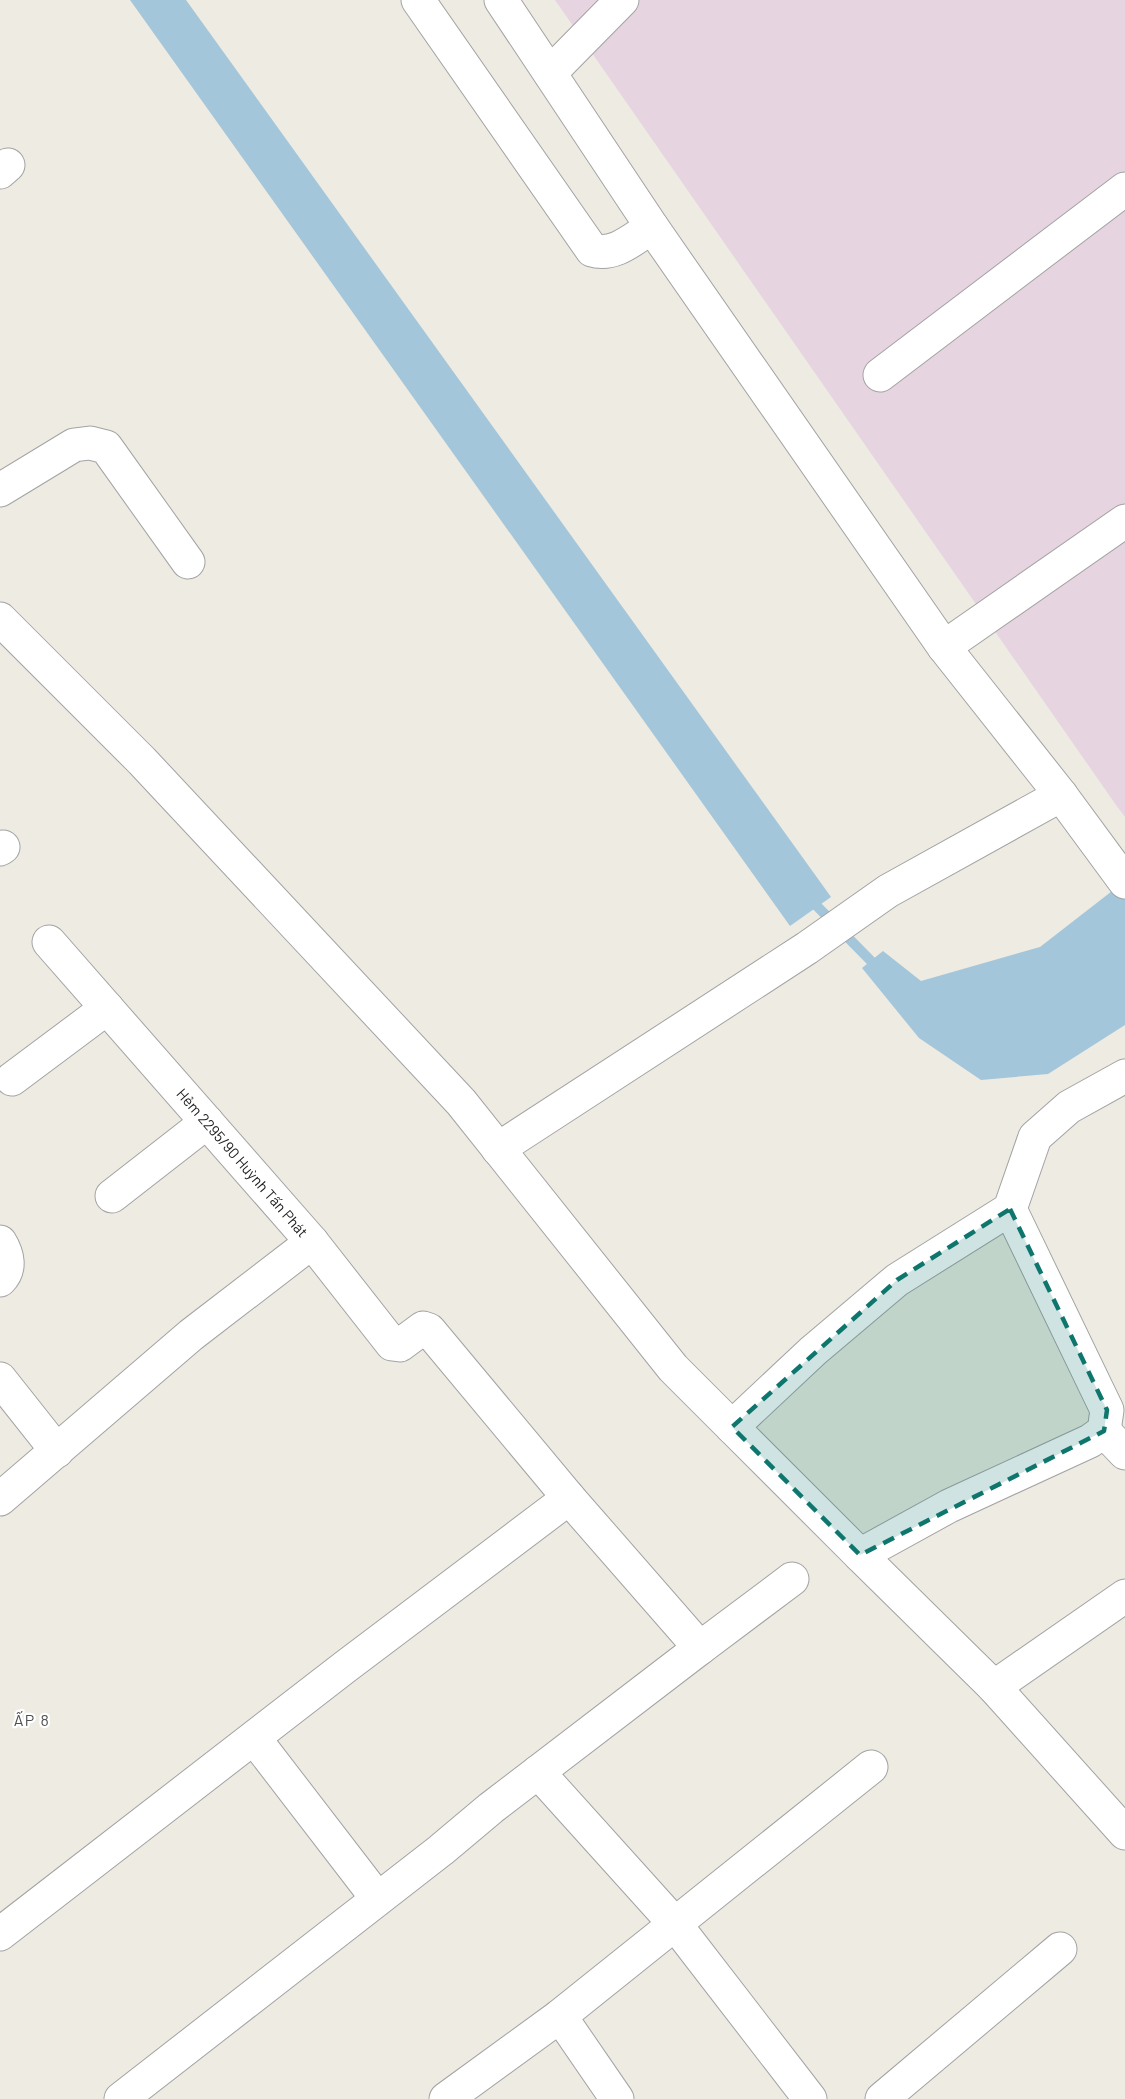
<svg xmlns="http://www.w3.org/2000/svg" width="1125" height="2099" font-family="Barlow,sans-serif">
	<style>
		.industrial { fill: #e6d5e0 }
		.water { fill: #a4c6da }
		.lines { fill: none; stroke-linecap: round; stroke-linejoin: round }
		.stream { stroke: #a4c6da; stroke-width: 10 }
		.minor-casing { stroke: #a3a3a3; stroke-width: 35 }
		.minor { stroke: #fff; stroke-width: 33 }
		.marked { fill: #0f766e; fill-opacity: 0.2; stroke: #0f766e; stroke-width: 4.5; stroke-dasharray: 12 8; stroke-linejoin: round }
		.labels { text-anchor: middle; stroke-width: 4.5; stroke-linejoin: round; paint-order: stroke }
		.street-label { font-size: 15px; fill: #1c1c1c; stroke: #fff }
		.neighbourhood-label { font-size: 16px; letter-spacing: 1.5px; fill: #4f4f4f; stroke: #fff }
	</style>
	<rect width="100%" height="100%" fill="#edebe2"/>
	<!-- industrial -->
	<polygon class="industrial" points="555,0 1125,0 1125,817 1116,805"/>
	<!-- water -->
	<g class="water">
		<polygon points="130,0 186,0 831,897 790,926"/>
		<polygon points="1125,881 1125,1025 1048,1074 981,1080 919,1038 862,968 883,951 921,981 1040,947"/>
	</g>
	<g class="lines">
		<!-- stream -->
		<polyline class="stream" points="807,896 871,961"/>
		<!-- minor casing -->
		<g class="minor-casing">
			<g id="minor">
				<path d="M418,0L592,250C614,257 633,239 652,227"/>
				<polyline points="501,0 652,227 944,647 1061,795 1125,882"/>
				<polyline points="550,73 622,0"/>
				<polyline points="0,172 8,165"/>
				<polyline points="880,375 1125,189"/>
				<polyline points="0,490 74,445 90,443 106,447 188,562"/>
				<polyline points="0,619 142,761 461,1102 673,1368 732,1427 813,1351 897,1280 1010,1209 1035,1137 1069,1107 1125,1076"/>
				<polyline points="944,647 1125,521"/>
				<polyline points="0,849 3,847"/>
				<polyline points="12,1079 107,1008"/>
				<polyline points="498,1149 807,948 888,891 1061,795"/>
				<polyline points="112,1196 207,1122"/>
				<path d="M0,1242C8,1255 11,1269 0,1280"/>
				<polyline points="312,1242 392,1344 400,1345 423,1328 429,1330 569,1498"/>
				<polyline points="0,1379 57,1451"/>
				<polyline points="732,1427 860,1555 949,1506 1090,1441 1104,1431 1107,1410 1010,1209"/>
				<polyline points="1104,1431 1125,1453"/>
				<polyline points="0,1499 191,1335 312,1242 49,942"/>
				<polyline points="860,1555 994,1687 1125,1833"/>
				<polyline points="700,1648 792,1579"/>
				<polyline points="994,1687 1125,1596"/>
				<polyline points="254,1738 377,1898"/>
				<polyline points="538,1772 675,1924 810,2099"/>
				<polyline points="0,1934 345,1667 569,1498 700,1648 491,1808 441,1850 121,2099"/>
				<polyline points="560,2016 617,2099"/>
				<polyline points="446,2099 560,2016 871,1767"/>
				<polyline points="882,2099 1060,1949"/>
			</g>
		</g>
		<!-- minor -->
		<use href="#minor" class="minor"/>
	</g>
	<!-- marked area -->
	<path class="marked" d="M1010,1209L1107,1410L1104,1431L860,1555L732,1427L897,1280Z"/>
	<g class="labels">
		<!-- street labels -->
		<g class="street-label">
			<text transform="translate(242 1163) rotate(49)" y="5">Hẻm 2295/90 Huỳnh Tấn Phát</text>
		</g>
		<!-- neighbourhood labels -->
		<g class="neighbourhood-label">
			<text x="32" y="1726">ẤP 8</text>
		</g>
	</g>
</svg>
